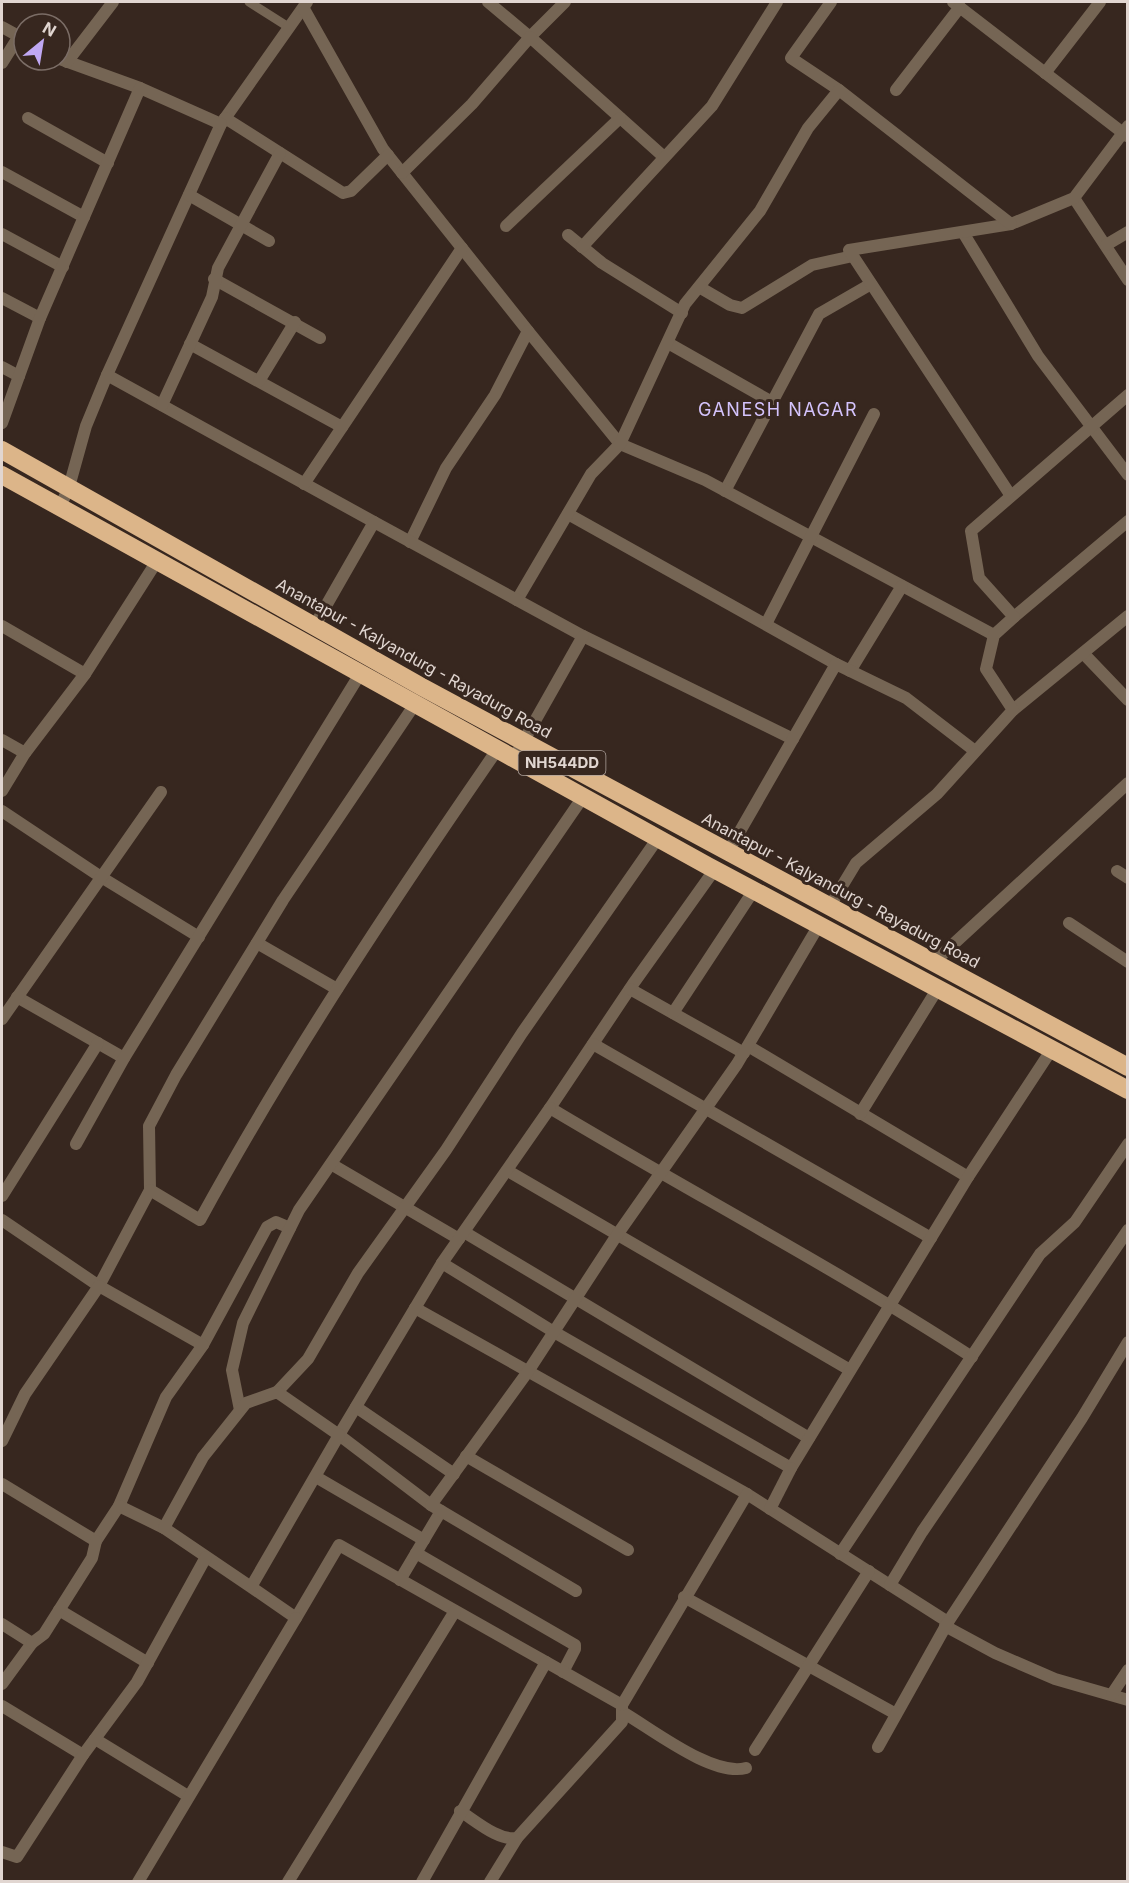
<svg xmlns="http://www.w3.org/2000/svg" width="1129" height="1883" font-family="Inter,sans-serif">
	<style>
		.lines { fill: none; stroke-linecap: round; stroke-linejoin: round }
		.lane { stroke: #756554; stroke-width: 9 }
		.street { stroke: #756554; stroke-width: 12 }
		.highway { stroke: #dcb589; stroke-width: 18 }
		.labels { text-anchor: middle; stroke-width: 6; stroke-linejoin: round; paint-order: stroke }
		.shield { fill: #37271f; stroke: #aea29c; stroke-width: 1.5 }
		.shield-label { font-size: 15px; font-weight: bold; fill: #e1d6d1 }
		.street-label { font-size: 16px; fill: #e1d6d1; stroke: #37271f }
		.neighbourhood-label { font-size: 18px; letter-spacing: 1.5px; fill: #d4c3fc; stroke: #37271f }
	</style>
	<rect width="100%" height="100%" fill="#37271f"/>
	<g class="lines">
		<!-- lane -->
		<polyline class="lane" points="249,2 290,28"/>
		<!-- street -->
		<g class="street">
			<polyline points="307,2 221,124 107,375 374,522"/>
			<polyline points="488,2 530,37 565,2"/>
			<polyline points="831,2 791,58 839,90"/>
			<polyline points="953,2 1127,136"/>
			<polyline points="304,9 383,149 528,331"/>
			<polyline points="2,27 24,39"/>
			<polyline points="60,59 140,88"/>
			<polyline points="67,62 113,2"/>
			<polyline points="2,63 19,36"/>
			<polyline points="1045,73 1100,2"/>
			<polyline points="896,90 960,7"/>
			<polyline points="28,118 108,163"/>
			<polyline points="225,118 343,193 351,191 388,155"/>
			<polyline points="2,172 84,217"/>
			<polyline points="402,173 472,104 530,37 664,157"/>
			<polyline points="189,195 269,241"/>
			<polyline points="1074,198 1128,280"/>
			<polyline points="506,226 620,118"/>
			<polyline points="2,234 63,267"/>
			<polyline points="964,234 1038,356 1128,475"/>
			<polyline points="568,235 602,263 682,313"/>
			<polyline points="1106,245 1128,232"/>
			<polyline points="582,247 712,106 777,2"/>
			<polyline points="214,279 320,338"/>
			<polyline points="699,287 730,305 742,308 812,265 853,256"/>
			<polyline points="2,298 40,318"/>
			<polyline points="668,343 772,402"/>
			<polyline points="190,344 342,427"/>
			<polyline points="2,367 19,376"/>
			<polyline points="259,381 295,322"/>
			<polyline points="162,405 212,297 218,268 280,153"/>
			<polyline points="2,423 40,318 140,88 221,124"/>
			<polyline points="304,484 462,248"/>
			<polyline points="725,491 819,314 871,284"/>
			<polyline points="1011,496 849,250 1011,224 1074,198 1128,126"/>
			<polyline points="60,507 69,487 86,426 107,375"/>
			<polyline points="568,514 836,664"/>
			<polyline points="410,542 446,468 495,395 528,331 620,444 705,480 994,635"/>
			<polyline points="517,600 591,474 620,444 685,304 760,211 808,128 839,90 1011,224"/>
			<polyline points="1014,617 1128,521"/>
			<polyline points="766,624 874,414"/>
			<polyline points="315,625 374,522 583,636 793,739"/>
			<polyline points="2,626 85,674"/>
			<polyline points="1083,653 1128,700"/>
			<polyline points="850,671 902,586"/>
			<polyline points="1013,710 1128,616"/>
			<polyline points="2,740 25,753"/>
			<polyline points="514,758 583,636"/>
			<polyline points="2,791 25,753 85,674 157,561"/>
			<polyline points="2,811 101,877 199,937"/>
			<polyline points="728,852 836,664 906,698 975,751"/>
			<path d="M715,869L633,984L550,1108C690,1192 835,1268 972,1357"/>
			<polyline points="1117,871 1128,878"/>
			<polyline points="830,906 856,863 937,794 1013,710 986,669 994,635 1014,617 979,578 971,531 1128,395"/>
			<polyline points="1069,923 1128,962"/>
			<polyline points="257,943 337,989"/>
			<polyline points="934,962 1128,783"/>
			<polyline points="630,989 744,1053"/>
			<polyline points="17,997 124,1058"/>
			<polyline points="673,1013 754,890"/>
			<polyline points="2,1019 161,792"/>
			<polyline points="593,1044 931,1238"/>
			<polyline points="748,1046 968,1177"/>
			<polyline points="860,1114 938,988"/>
			<polyline points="76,1144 124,1058 360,674"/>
			<polyline points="331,1164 459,1239"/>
			<polyline points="508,1171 850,1370"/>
			<polyline points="150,1190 149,1126 176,1075 283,900 415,704"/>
			<polyline points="2,1196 98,1043"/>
			<path d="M2,1220L99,1286L150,1190L200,1220C289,1057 392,902 497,750"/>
			<polyline points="464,1232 809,1438"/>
			<polyline points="442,1263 554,1332 791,1468 968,1177 1052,1049"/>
			<polyline points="415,1308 747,1494 948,1622"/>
			<polyline points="203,1345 267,1227 276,1222 290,1228"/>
			<polyline points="277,1392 308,1359 358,1273 446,1150 522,1033 658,838"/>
			<polyline points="356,1407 454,1474"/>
			<polyline points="240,1410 232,1370 243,1323 299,1210 583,797"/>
			<polyline points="2,1441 25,1394 99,1286 203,1345 166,1397 119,1506 96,1541 2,1484"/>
			<polyline points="466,1456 628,1550"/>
			<polyline points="316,1477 424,1540"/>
			<polyline points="431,1505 339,1435 442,1263 550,1108"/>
			<polyline points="119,1506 164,1528"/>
			<polyline points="770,1509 791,1468"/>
			<polyline points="416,1553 575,1645 575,1649 563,1672"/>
			<polyline points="840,1554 1040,1254 1075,1222 1128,1144"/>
			<polyline points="400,1580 441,1511"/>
			<polyline points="890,1585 922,1532 1128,1230"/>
			<polyline points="251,1587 164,1528 203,1457 246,1403 277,1392 339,1435 251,1587 296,1618 339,1545 546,1662"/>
			<polyline points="576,1591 431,1505 529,1370 617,1235 737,1064 819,925"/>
			<polyline points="684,1597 896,1714"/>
			<polyline points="59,1610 148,1663"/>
			<polyline points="2,1624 32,1643 2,1684"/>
			<polyline points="945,1626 995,1653 1055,1679 1128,1700"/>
			<polyline points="32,1643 44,1634 92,1558 96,1541"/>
			<polyline points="1112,1694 1128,1670"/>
			<polyline points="2,1706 83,1755"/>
			<path d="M624,1713C653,1730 713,1777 746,1768"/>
			<polyline points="95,1739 188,1796"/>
			<polyline points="878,1747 948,1622 1082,1418 1128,1342"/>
			<polyline points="755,1750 869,1571"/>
			<path d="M460,1811C476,1821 498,1841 517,1838L622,1722V1705"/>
			<polyline points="2,1852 17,1857 83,1755 137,1682 206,1557"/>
			<polyline points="138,1882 296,1618"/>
			<polyline points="288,1882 455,1611"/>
			<polyline points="422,1882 546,1662 622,1705 747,1494"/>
			<polyline points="490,1882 517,1838"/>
		</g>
		<!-- highway -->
		<g class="highway">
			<polyline points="2,450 422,687 1128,1067"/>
			<polyline points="2,475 708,866 1128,1090"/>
		</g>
	</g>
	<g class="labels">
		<!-- shield labels -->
		<rect class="shield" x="518.5" y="751" width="87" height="24" rx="4.5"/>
		<g class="shield-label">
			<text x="562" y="768">NH544DD</text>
		</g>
		<!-- street labels -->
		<g class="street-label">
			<text transform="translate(414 658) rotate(29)" y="6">Anantapur - Kalyandurg - Rayadurg Road</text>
			<text transform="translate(841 890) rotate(28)" y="6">Anantapur - Kalyandurg - Rayadurg Road</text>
		</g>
		<!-- neighbourhood labels -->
		<g class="neighbourhood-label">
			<text x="778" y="416">GANESH NAGAR</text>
		</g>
	</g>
	<!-- border -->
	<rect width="1129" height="1883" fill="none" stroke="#e1d6d1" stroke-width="6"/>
	<!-- north arrow -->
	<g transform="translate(42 42) rotate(30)"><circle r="28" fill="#37271f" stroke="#7b6d66" stroke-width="1.5"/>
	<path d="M0-4.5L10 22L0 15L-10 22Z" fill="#c0a8f3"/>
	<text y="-9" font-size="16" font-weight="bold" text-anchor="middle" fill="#e1d6d1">N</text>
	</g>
</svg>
